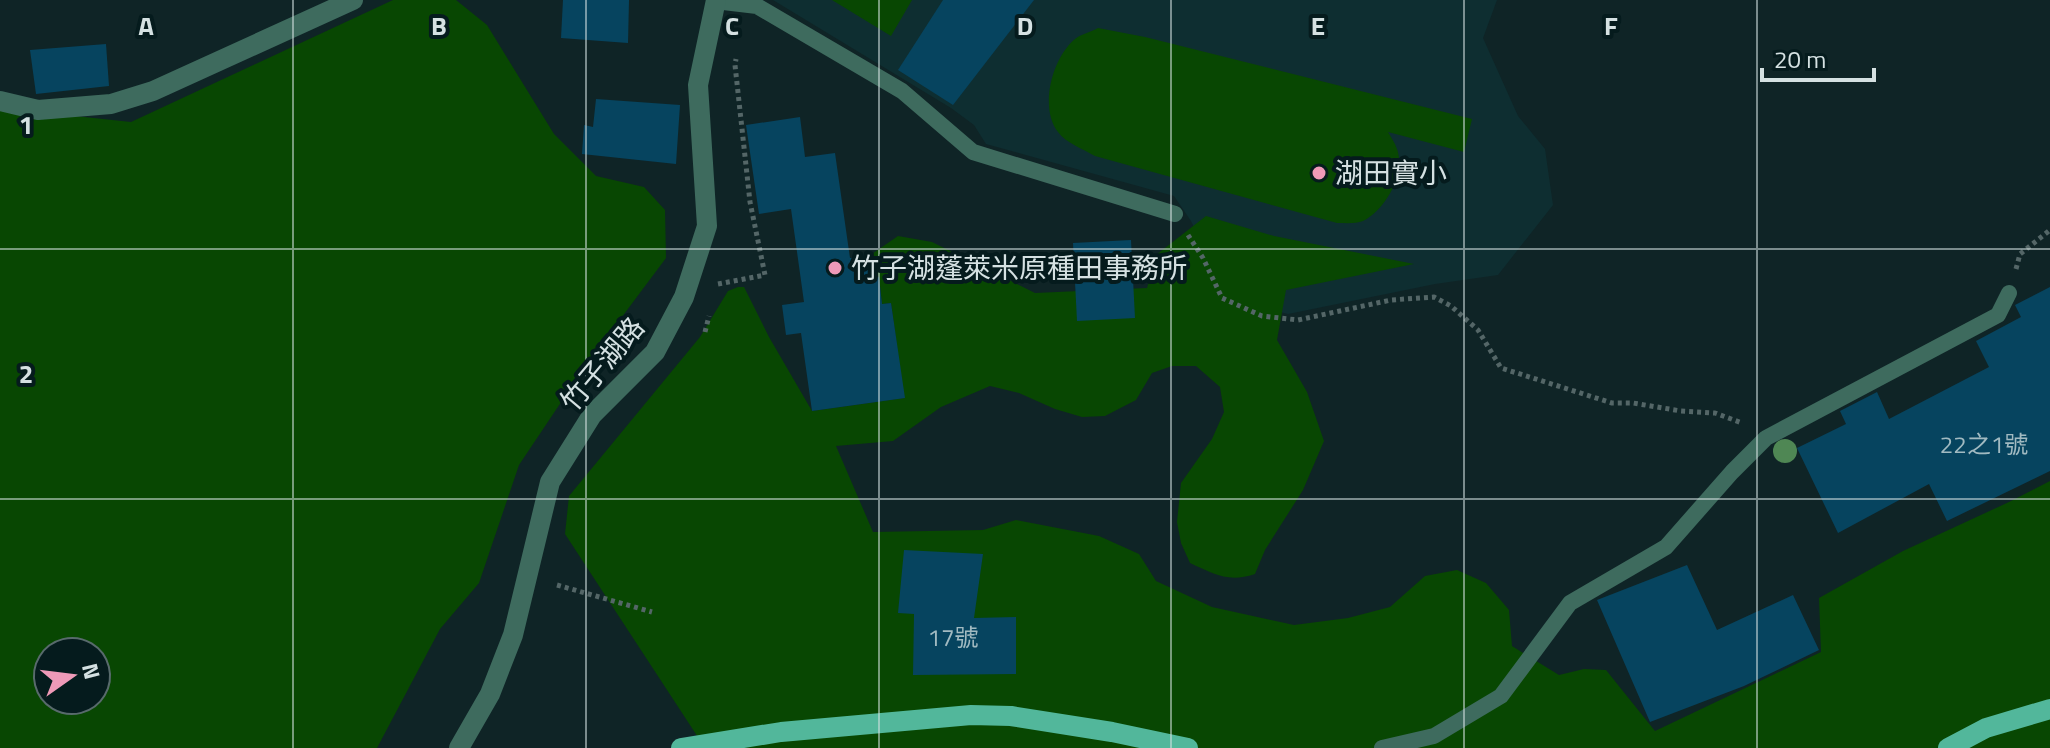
<svg xmlns="http://www.w3.org/2000/svg" width="2050" height="748" font-family="'Titillium Web','Noto Sans TC',sans-serif">
	<style>
		.built { fill: #0e2e31 }
		.green { fill: #084702; fill-rule: evenodd }
		.building { fill: #06445f }
		.lines { fill: none; stroke-linecap: round; stroke-linejoin: round }
		.path { stroke: #546667; stroke-width: 5; stroke-dasharray: 4 4; stroke-linecap: butt }
		.service { stroke: #3e6b5e; stroke-width: 16 }
		.minor { stroke: #3e6b5e; stroke-width: 20 }
		.primary { stroke: #52b79b; stroke-width: 20 }
		.tree { fill: #4f8754 }
		.grid { fill: none; stroke: #d5e1e2; stroke-width: 2; stroke-opacity: 0.55 }
		.poi-dot { fill: #ef9ab8; stroke: #051b1d; stroke-width: 3 }
		.labels { text-anchor: middle; stroke-width: 8; stroke-linejoin: round; paint-order: stroke }
		.number-label { font-size: 24px; fill: #a1bac1 }
		.poi-label { font-size: 28px; fill: #d5e1e2; stroke: #051b1d; text-anchor: start }
		.street-label { font-size: 28px; fill: #d5e1e2; stroke: #051b1d }
		.grid-label { font-size: 26px; text-anchor: middle; font-weight: bold; fill: #d5e1e2; stroke: #051b1d; stroke-width: 8; stroke-linejoin: round; paint-order: stroke }
	</style>
	<rect width="100%" height="100%" fill="#0f2426"/>
	<!-- built -->
	<polygon class="built" points="773,0 1497,0 1483,38 1518,116 1545,149 1553,205 1498,275 1435,284 1288,314 1248,304 1220,282 1191,221 1174,196 986,144 974,125 951,108"/>
	<!-- green -->
	<g class="green">
		<path d="M393,0H456L487,25L554,134L596,176L644,187L665,210L666,258L586,365L519,465L479,583L440,629L377,748H0V108L131,122ZM48,652H96V700H48Z"/>
		<polygon points="832,0 912,0 891,36"/>
		<path d="M1098,28L1145,37L1472,119L1464,152L1388,132C1391,137 1395,143 1397,149C1406,174 1385,210 1363,221C1356,224 1345,223 1337,223L1095,156C1083,149 1066,143 1058,132C1039,108 1052,58 1075,39C1081,34 1091,32 1098,28Z"/>
		<path d="M1206,216L1274,236L1414,264L1286,290L1277,340L1307,392L1324,441L1303,490L1265,550L1255,574C1228,583 1214,574 1190,563L1181,543L1177,522L1181,483L1212,439L1224,412L1220,387L1196,366H1172L1152,373L1136,400L1105,416L1082,417L1055,409L1019,393L990,386L941,407L893,441L836,446L873,532L983,530L1016,520L1099,536L1139,554L1156,581L1212,607L1294,625L1348,618L1390,607L1425,576L1457,570L1486,583L1509,610L1512,646L1559,675L1584,669L1606,670L1655,731L1821,652L1819,598L1903,551L2009,502L2050,481V748H705L565,534L569,496L700,337L728,291L738,287H744L769,337L812,411L904,398L891,303L882,304L879,277L869,256L898,236L932,242L1035,293L1147,288L1156,255Z"/>
	</g>
	<!-- building -->
	<g class="building">
		<polygon points="563,0 629,0 628,43 561,38"/>
		<polygon points="943,0 1034,0 953,105 898,70"/>
		<polygon points="106,44 109,86 36,94 30,50"/>
		<polygon points="596,99 680,105 676,164 582,154 584,125 593,127"/>
		<polygon points="800,117 805,157 835,153 850,258 869,256 872,278 879,277 882,304 891,303 905,398 812,411 801,333 786,335 782,305 804,302 791,209 759,214 746,125"/>
		<polygon points="1131,240 1135,318 1077,321 1073,243"/>
		<polygon points="2050,287 2050,471 1947,521 1929,484 1838,533 1797,448 1846,424 1840,411 1877,392 1889,419 1989,367 1976,341 2021,317 2015,305"/>
		<polygon points="904,550 983,554 974,618 1016,617 1016,674 913,675 914,614 898,613"/>
		<polygon points="1687,565 1717,630 1793,595 1819,650 1744,686 1650,722 1597,600"/>
	</g>
	<g class="lines">
		<!-- path -->
		<g class="path">
			<polyline points="1188,235 1203,258 1222,298 1262,316 1298,320 1391,300 1434,297 1451,306 1478,330 1501,368 1612,403 1633,403 1681,411 1715,413 1742,423"/>
			<polyline points="2016,269 2020,254 2050,230"/>
			<polyline points="718,284 765,275 750,202 735,65 736,59"/>
			<polyline points="705,332 709,316"/>
			<polyline points="557,585 652,612"/>
		</g>
		<!-- service -->
		<g class="service">
			<polyline points="715,1 757,6 902,91 973,152 1175,214"/>
			<polyline points="1382,748 1434,736 1501,696 1570,603 1666,547 1732,472 1766,438 1998,315 2009,293"/>
		</g>
		<!-- minor -->
		<g class="minor">
			<polyline points="0,101 38,110 111,104 153,91 353,0"/>
			<polyline points="459,748 490,694 513,635 550,482 592,415 655,352 684,297 707,226 698,85 716,0"/>
		</g>
		<!-- primary -->
		<g class="primary">
			<polyline points="681,748 781,732 971,715 1011,716 1112,732 1188,748"/>
			<polyline points="1948,748 1986,728 2050,709"/>
		</g>
	</g>
	<!-- trees -->
	<circle class="tree" cx="1785" cy="451" r="12"/>
	<!-- grid -->
	<path class="grid" d="M293,0V748M586,0V748M879,0V748M1171,0V748M1464,0V748M1757,0V748M0,249H2050M0,499H2050"/>
	<!-- markers -->
	<g class="poi-dot">
		<circle cx="1319" cy="173" r="8"/>
		<circle cx="835" cy="268" r="8"/>
	</g>
	<g class="labels">
		<!-- number labels -->
		<g class="number-label">
			<text x="1984" y="453">22之1號</text>
			<text x="953" y="646">17號</text>
		</g>
		<!-- poi labels -->
		<g class="poi-label">
			<text x="1335" y="183">湖田實小</text>
			<text x="851" y="278">竹子湖蓬萊米原種田事務所</text>
		</g>
		<!-- street labels -->
		<g class="street-label">
			<text transform="translate(602 364) rotate(-50)" y="10">竹子湖路</text>
		</g>
	</g>
	<g class="grid-label">
		<text x="146" y="35">A</text>
		<text x="439" y="35">B</text>
		<text x="732" y="35">C</text>
		<text x="1025" y="35">D</text>
		<text x="1318" y="35">E</text>
		<text x="1611" y="35">F</text>
		<text x="26" y="134">1</text>
		<text x="26" y="383">2</text>
	</g>
	<!-- north arrow -->
	<g transform="translate(72 676) rotate(76)"><circle r="38" fill="#051b1d" stroke="#586a6c" stroke-width="2"/>
	<path d="M0-6L14 30L0 20L-14 30Z" fill="#ef9ab8"/>
	<text y="-12" font-size="22" font-weight="bold" text-anchor="middle" fill="#d5e1e2">N</text>
	</g>
	<!-- scale -->
	<path d="M1762 68v12h112v-12" fill="none" stroke="#d5e1e2" stroke-width="4"/>
	<text x="1774" y="68" font-size="24" fill="#d5e1e2" stroke="#051b1d" stroke-width="6" paint-order="stroke">20 m</text>
</svg>
